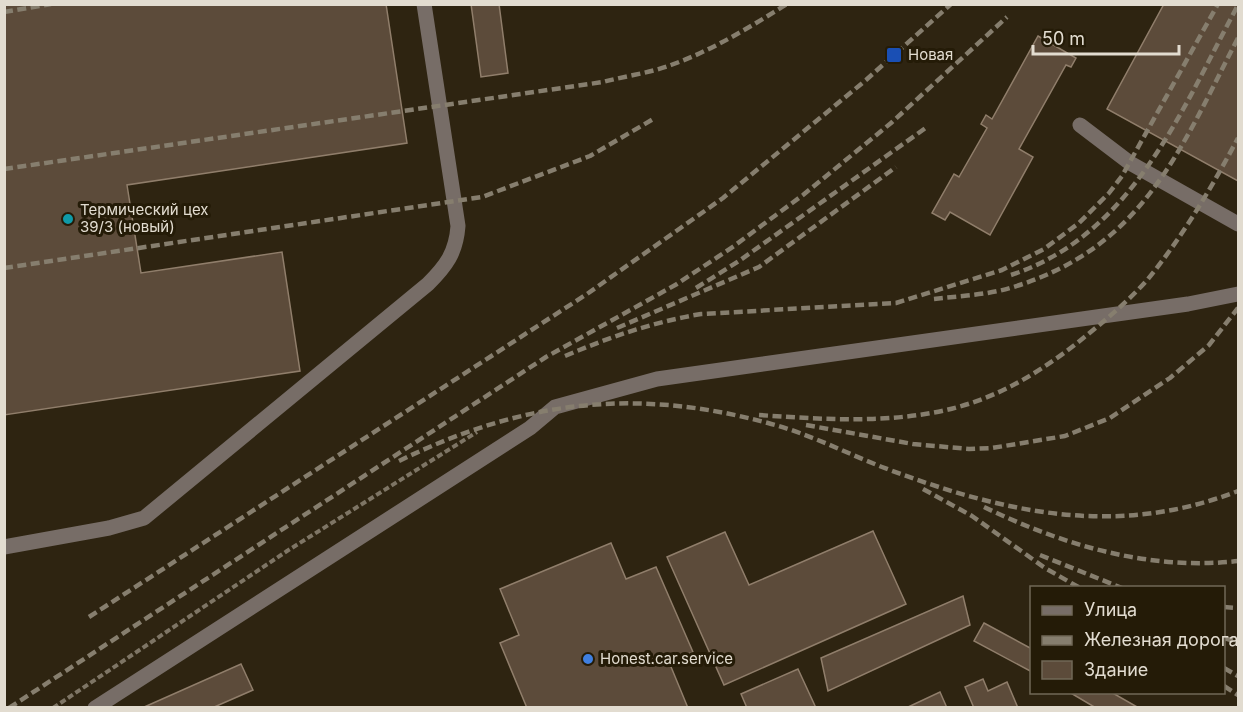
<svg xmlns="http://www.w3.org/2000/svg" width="1243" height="712" font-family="Inter,sans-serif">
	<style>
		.building { fill: #5c4b3a; stroke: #907e6b; stroke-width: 1.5 }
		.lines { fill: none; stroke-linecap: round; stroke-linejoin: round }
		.path { stroke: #7e7565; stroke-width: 4; stroke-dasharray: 6 3; stroke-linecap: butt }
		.minor { stroke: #776d67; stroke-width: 15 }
		.rail { stroke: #867e6e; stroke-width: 4.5; stroke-dasharray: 9 4.5; stroke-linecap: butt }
		.transit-dot { fill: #1a4fb4; stroke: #241b07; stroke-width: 2 }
		.culture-dot { fill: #0f9aa8; stroke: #241b07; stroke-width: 2 }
		.shop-dot { fill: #3f7fe0; stroke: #241b07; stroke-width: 2 }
		.labels { text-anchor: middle; stroke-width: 6; stroke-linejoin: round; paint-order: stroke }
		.poi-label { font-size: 15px; fill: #e2dcd0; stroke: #241b07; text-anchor: start }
	</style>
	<rect width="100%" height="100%" fill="#2e2411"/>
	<!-- building -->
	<g class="building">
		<polygon points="4,4 386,4 407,143 127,185 141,273 282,252 300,371 4,415"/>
		<polygon points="471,4 499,4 508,73 481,77"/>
		<polygon points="1164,4 1238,4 1238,181 1107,109"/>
		<polygon points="1038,36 1076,58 1071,67 1066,65 1019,149 1033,157 990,235 950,212 945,220 932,213 954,174 959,177 987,128 981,124 986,115 992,119"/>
		<polygon points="873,531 906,604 724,685 667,557 725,532 749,585"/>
		<polygon points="611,543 626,579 656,567 693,652 669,662 688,708 527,708 500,643 519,635 500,589"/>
		<polygon points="963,596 970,625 828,691 821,658"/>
		<polygon points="984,623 1032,649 1032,672 974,641"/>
		<polygon points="241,664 253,690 212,708 142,708"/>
		<polygon points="798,669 816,708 747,708 741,694"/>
		<polygon points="983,679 988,691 1007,682 1018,708 974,708 965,687"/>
		<polygon points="940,692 947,708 906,708"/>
		<polygon points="1069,692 1111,692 1139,708 1096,708"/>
	</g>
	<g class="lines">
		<!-- path -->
		<polyline class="path" points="53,708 287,551 477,432"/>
		<!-- minor -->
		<g class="minor">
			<polyline points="1080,125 1130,163 1238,224"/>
			<path d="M4,547L109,528L144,518L428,284C446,266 456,253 458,226L424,4"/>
			<polyline points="95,708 530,428 555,407 657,379 1188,304 1238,294"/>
		</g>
		<!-- rail -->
		<g class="rail">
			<polyline points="4,12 51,4"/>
			<path d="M4,169L603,82C625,76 650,73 671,65C713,50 750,27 787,4"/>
			<polyline points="4,268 482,197 590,156 655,118"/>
			<path d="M1011,275C1133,235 1182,109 1238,5"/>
			<polyline points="696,288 739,261 927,127"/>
			<path d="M934,299C959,296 986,295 1010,288C1143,249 1180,150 1238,38"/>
			<polyline points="617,328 759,267 896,167"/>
			<path d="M565,356C610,337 653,322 701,314L896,303L1002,270L1044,249L1079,223L1109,193L1122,176L1218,4"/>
			<path d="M759,415C817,419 874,423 931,413C997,402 1048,368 1098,326C1115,312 1133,296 1148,279C1183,236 1212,187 1238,138"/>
			<polyline points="806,425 913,444 969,449 992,448 1065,436 1110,418 1170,378 1209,345 1238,308"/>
			<path d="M399,461C522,401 634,387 768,423C807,433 844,452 882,467C1001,512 1115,539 1238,491"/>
			<polyline points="923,489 972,516 1045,568 1080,588"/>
			<path d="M984,507C1063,545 1149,571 1238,561"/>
			<polyline points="1040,555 1122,588"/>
			<polyline points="1224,607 1238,608"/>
			<polyline points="89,617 587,294 723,198 866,80 951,4"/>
			<polyline points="1224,638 1238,642"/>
			<polyline points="1224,668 1238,676"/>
			<polyline points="1224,686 1238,695"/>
			<polyline points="9,708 546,357 677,284 734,246 803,195 891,123 1007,17"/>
		</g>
	</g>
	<!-- markers -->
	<rect class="transit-dot" x="886" y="47" width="16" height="16" rx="3"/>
	<circle class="culture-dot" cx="68" cy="219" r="6"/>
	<circle class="shop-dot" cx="588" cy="659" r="6"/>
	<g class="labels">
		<!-- poi labels -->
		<g class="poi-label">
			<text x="908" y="60">Новая</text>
			<text x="80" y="215">Термический цех<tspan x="80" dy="17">39/3 (новый)</tspan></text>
			<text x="600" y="664">Honest.car.service</text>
		</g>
	</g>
	<!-- border -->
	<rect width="1243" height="712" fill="none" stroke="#e2dcd0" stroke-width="12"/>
	<!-- legend -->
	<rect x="1030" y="586" width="195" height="108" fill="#241b07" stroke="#706857" stroke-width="1.5"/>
	<rect x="1042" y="606" width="30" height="9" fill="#776d67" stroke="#706857" stroke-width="1.5"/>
	<text x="1084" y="616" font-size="18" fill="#e2dcd0">Улица</text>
	<rect x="1042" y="636" width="30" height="9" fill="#867e6e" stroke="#706857" stroke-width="1.5"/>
	<text x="1084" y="646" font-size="18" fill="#e2dcd0">Железная дорога</text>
	<rect x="1042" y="661" width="30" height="18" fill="#5c4b3a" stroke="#706857" stroke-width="1.5"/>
	<text x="1084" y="676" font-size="18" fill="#e2dcd0">Здание</text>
	<!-- scale -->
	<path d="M1033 45v9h146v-9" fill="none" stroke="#e2dcd0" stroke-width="3"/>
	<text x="1042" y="45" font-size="18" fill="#e2dcd0" stroke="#241b07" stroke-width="4.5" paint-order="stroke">50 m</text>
</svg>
